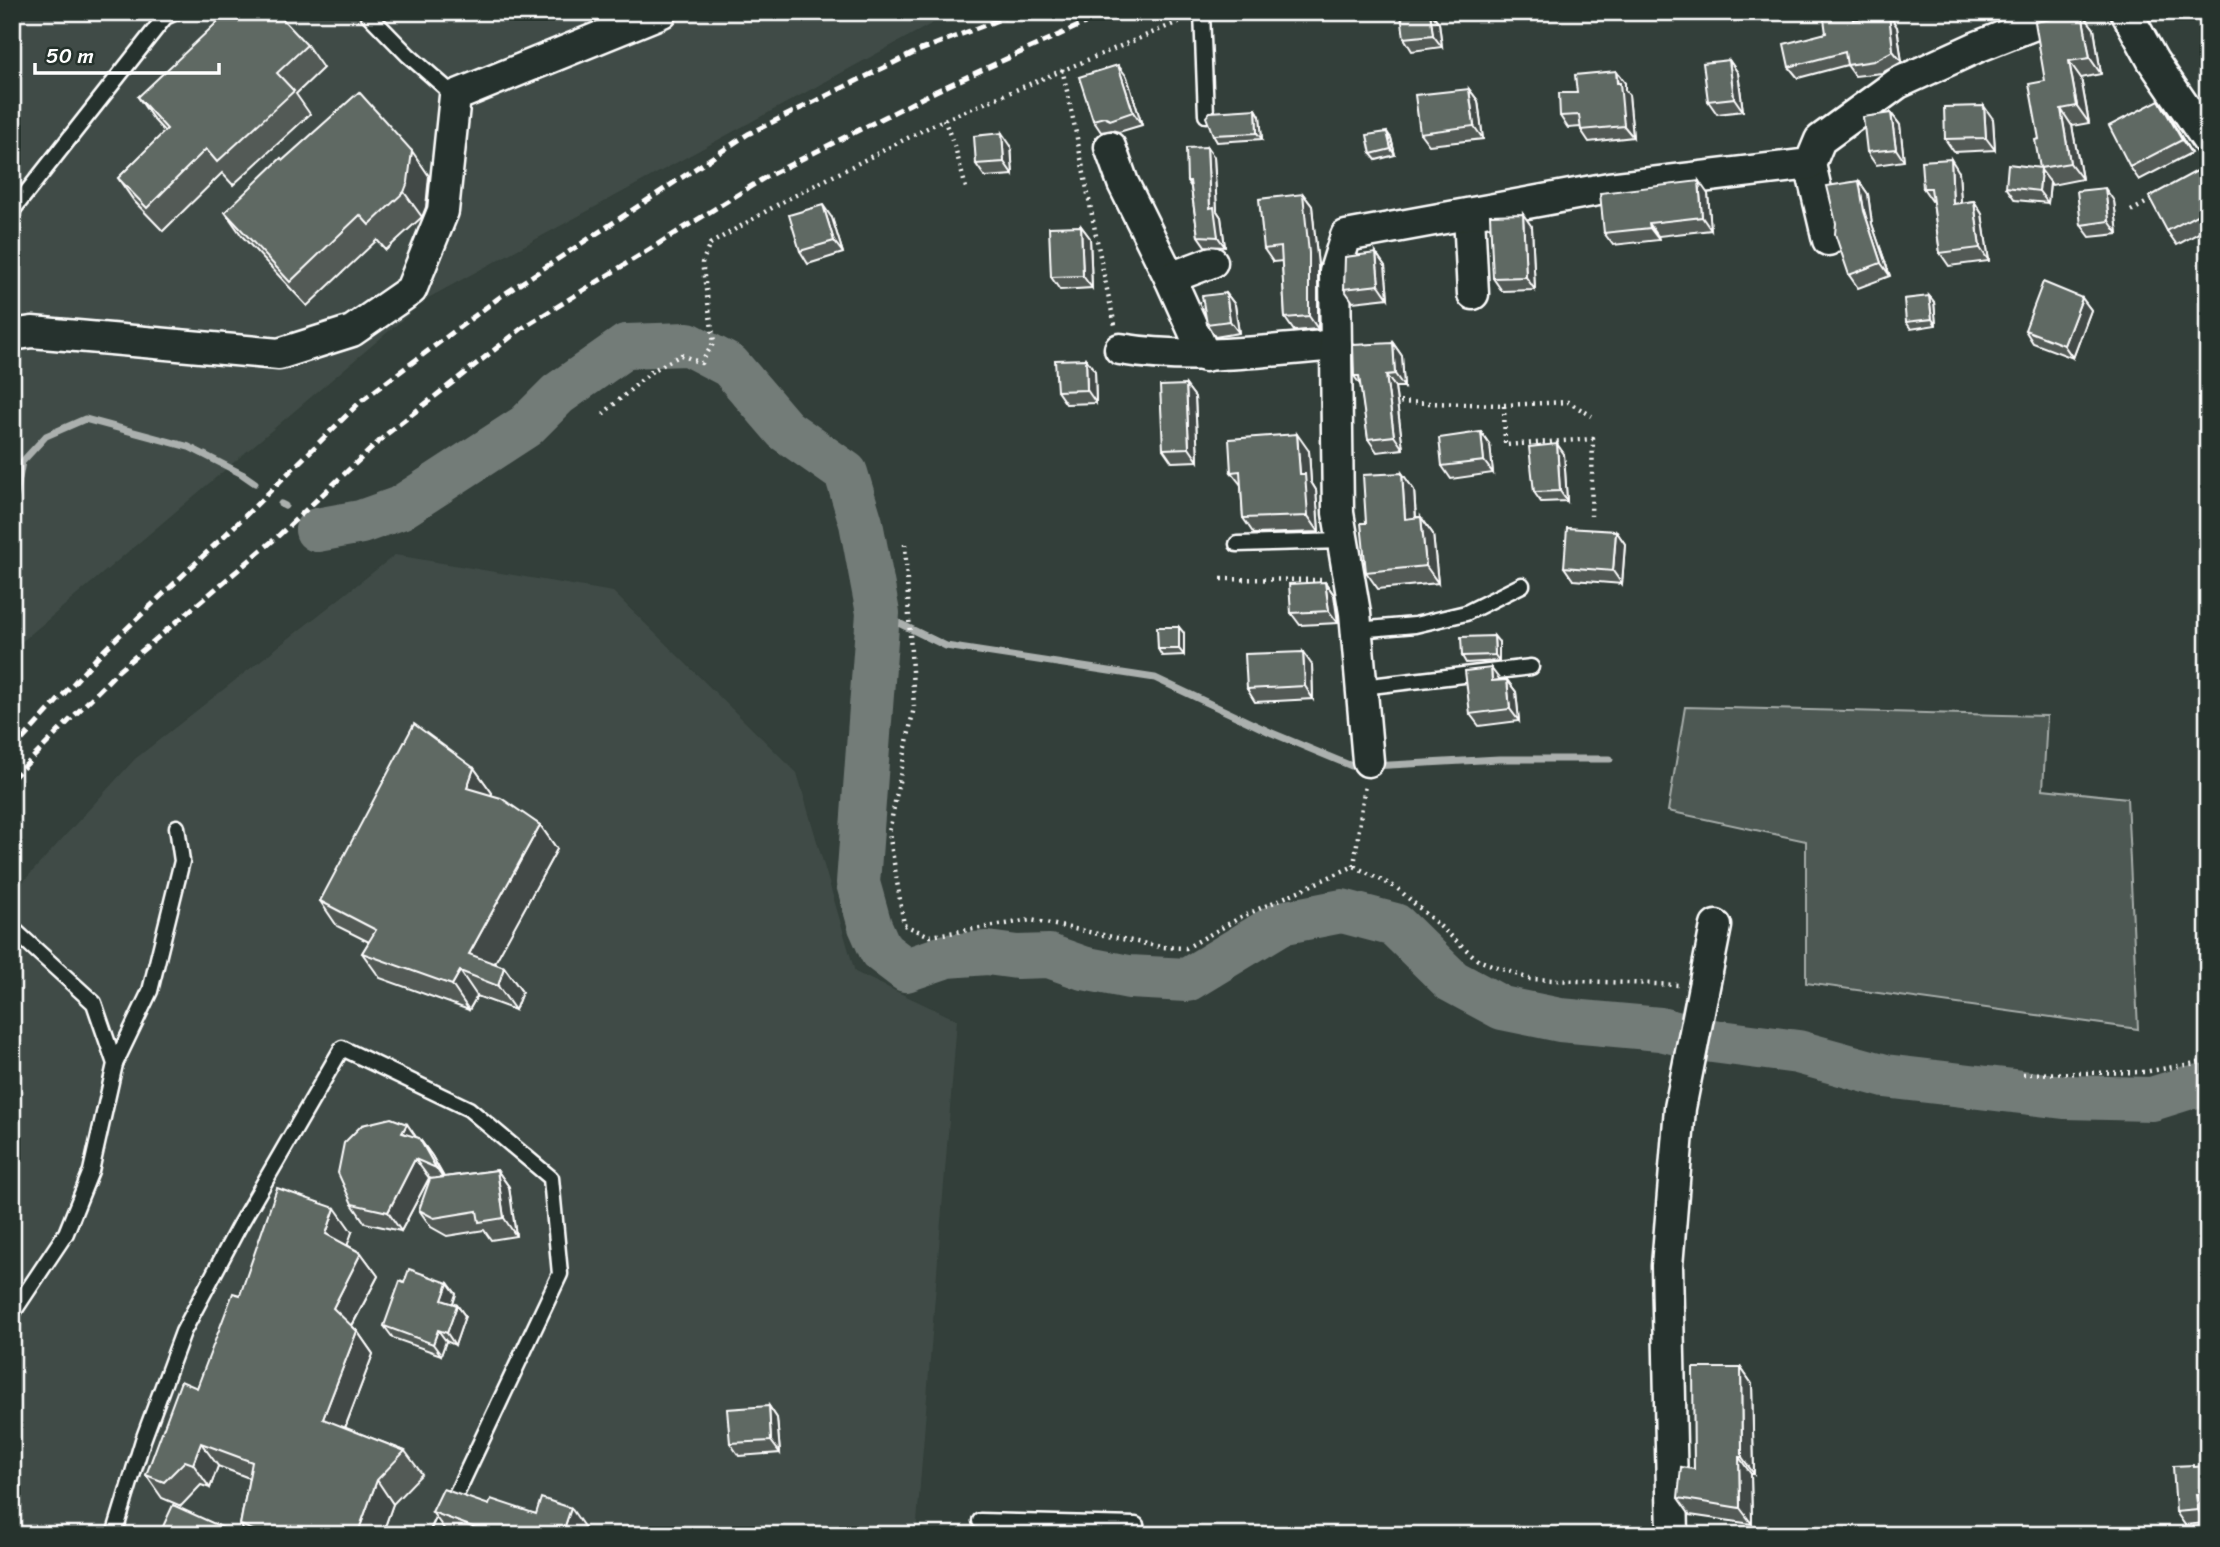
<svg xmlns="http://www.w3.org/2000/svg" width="2220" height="1547" font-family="Sriracha,sans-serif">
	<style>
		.built { fill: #404c47 }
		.green { fill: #4d5853; stroke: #a6aca9; stroke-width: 2 }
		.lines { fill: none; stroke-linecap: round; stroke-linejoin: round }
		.stream { stroke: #abb0ae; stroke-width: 7 }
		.river { stroke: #737b78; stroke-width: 44 }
		.service-casing { stroke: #fff; stroke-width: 19 }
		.minor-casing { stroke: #fff; stroke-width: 35 }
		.path { stroke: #fff; stroke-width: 4.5; stroke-dasharray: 2 5; stroke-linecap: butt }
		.service { stroke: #26332d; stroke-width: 14 }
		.minor { stroke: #26332d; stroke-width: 30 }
		.rail { stroke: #fff; stroke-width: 5; stroke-dasharray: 10 5; stroke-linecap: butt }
		.wall { fill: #525a56; stroke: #fff; stroke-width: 2 }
		.shaded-wall { fill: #424a46; stroke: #fff; stroke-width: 2 }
		.building { fill: #5f6964; stroke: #fff; stroke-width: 2 }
	</style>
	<rect width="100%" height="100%" fill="#333f3a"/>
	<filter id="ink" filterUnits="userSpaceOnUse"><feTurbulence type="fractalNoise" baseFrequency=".0143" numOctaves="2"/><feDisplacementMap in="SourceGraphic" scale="14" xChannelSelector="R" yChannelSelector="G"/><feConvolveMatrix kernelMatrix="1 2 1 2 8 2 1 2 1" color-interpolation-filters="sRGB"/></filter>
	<g filter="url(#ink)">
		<!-- built -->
		<g class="built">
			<polygon points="12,12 953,12 428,298 12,650"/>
			<polygon points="395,555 613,592 797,773 855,972 957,1020 916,1535 12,1535 12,894 135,759"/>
		</g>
		<!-- green -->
		<polygon class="green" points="1685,707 2047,716 2043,789 2127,798 2138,1029 1806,983 1806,841 1668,811"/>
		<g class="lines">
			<!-- stream -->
			<g class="stream">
				<polyline points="281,504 285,506"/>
				<polyline points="12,518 22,462 46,436 85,419 189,447 242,474 255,483"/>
				<polyline points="312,527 317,530"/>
				<polyline points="880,637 878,613 946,646 1155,678 1272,733 1354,767 1499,759 1610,759"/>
			</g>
			<!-- river -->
			<polyline class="river" points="317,530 361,522 400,508 526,426 558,394 626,346 688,344 730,366 785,430 846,473 861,523 878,613 858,883 870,926 881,951 906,970 947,956 987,953 1017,957 1049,956 1083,968 1129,977 1187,980 1281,923 1342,911 1395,925 1452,981 1502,1008 1560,1020 1660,1029 1705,1040 1798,1052 1885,1076 2064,1097 2152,1099 2187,1088 2208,1085"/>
			<!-- service casing -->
			<g class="service-casing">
				<g id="service">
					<polyline points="366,12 408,55 455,96"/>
					<polyline points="1202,12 1206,115"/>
					<polyline points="12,211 165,17 176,12"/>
					<polyline points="1237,544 1343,541"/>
					<polyline points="1357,630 1415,625 1466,613 1522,585"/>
					<polyline points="1362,687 1531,667"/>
					<polyline points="12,928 94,1003 115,1064 91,1171 66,1233 12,1314"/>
					<polyline points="115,1064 150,991 182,861 177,827"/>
					<polyline points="980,1521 1136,1525 1137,1535"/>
					<polyline points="114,1535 143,1440 183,1332 238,1228 342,1048 469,1109 551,1178 560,1274 437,1535"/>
				</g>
			</g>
			<!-- minor casing -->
			<g class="minor-casing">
				<g id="minor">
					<polyline points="2126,12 2153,61 2208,141"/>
					<polyline points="1110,147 1123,183 1170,278 1205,356"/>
					<polyline points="1810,164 1828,240"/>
					<polyline points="1469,214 1473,294"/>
					<polyline points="1170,278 1212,262"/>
					<polyline points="12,335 32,332 279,354 352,331 411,290 443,211 455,96 662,12"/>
					<path d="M1120,349C1192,361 1264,351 1336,345"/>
					<polyline points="1368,761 1355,613 1338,513 1335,271 1346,236 1609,188 1810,164 1820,140 1898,83 1977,47 2065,12"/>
					<polyline points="1673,1535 1667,1266 1680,1108 1716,926"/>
				</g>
			</g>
			<!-- path -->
			<g class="path">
				<path d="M1062,69C1082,154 1095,240 1115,325"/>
				<polyline points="944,119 956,151 966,188"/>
				<polyline points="2131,211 2155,198"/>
				<polyline points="1393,402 1504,405 1505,445 1593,439 1591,516"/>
				<polyline points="1504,405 1568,402 1592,416"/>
				<polyline points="603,414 652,371 681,355 701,363 714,342 702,263 710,244 782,202 939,122 1183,20"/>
				<polyline points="905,544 914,707 889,832 904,925 930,936 1031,920 1161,947 1186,948 1241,917 1354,866 1397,888 1478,960 1529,979 1679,985"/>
				<polyline points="1221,579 1324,580"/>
				<polyline points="1354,866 1365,784"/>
				<polyline points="2023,1074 2144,1072 2208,1061"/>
			</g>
			<!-- service -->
			<use href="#service" class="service"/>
			<!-- minor -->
			<use href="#minor" class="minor"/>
			<!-- rail -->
			<g class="rail">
				<polyline points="12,751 100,654 242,519 361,401 500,297 748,134 918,51 1019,12"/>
				<polyline points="12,779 118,671 276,538 388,433 521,329 766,177 936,91 1109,12"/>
			</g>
		</g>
		<!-- wall -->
		<g class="wall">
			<polygon points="1417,12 1431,12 1439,23 1442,47 1412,51 1404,38"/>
			<polygon points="1711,12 1760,12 1760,16 1715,18"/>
			<polygon points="2082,13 2094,29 2101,74 2081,78 2089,123 2072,126 2082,179 2052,185 2050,182 2048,203 2015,200 2006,187 2040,168 2039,139 2045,81"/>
			<polygon points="1889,15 1897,27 1902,62 1882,73 1855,76 1847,65 1798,78 1789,67 1826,33 1860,19"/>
			<polygon points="246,18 307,45 323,68 296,94 310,114 233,185 222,173 163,231 134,201 118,178 165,132 154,120 138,97"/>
			<polygon points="1729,60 1738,73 1743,111 1717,114 1708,101"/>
			<polygon points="1616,71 1625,83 1625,90 1629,95 1633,137 1589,142 1581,130 1581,127 1568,128 1560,116 1577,93"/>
			<polygon points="1127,77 1142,125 1119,132 1112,130 1101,132 1093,120"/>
			<polygon points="1469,89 1478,101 1483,139 1429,145 1420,133"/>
			<polygon points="1256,109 1260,116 1262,139 1217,142 1213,135"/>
			<polygon points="1891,113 1900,125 1904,161 1876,165 1867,152"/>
			<polygon points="2167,113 2191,153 2139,180 2130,167"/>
			<polygon points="1993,119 1995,150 1954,152 1945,139"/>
			<polygon points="1391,138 1395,155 1376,160 1371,154"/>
			<polygon points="1011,146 1013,175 985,177 976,164"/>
			<polygon points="1214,157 1217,211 1221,217 1225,247 1205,246 1198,236 1191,187 1187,181"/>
			<polygon points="283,160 429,176 426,207 422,217 386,250 377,240 307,306 242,236 225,212"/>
			<polygon points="2208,165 2208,228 2177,245 2167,231"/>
			<polygon points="1959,172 1961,203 1974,201 1982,214 1989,261 1949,266 1940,253 1933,201 1932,201 1923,188"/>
			<polygon points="1859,181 1868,194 1872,224 1890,276 1858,288 1849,275"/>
			<polygon points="1303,194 1312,206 1318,266 1318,329 1294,331 1285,318 1282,261 1273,262 1264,249"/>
			<polygon points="1708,194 1711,230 1658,236 1659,240 1613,245 1604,233"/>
			<polygon points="2114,201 2118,234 2090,237 2081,225"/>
			<polygon points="832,218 843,253 808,264 800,251"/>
			<polygon points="1081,226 1090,238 1092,288 1060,290 1051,277"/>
			<polygon points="1532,227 1535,290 1502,291 1493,278"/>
			<polygon points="1376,253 1385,266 1388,298 1353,302 1344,289"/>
			<polygon points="1226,293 1235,305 1239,333 1215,337 1207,324"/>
			<polygon points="1929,296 1934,302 1936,325 1911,329 1906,322"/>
			<polygon points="2082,298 2091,310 2073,358 2033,343 2025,330"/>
			<polygon points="1393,343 1402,356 1404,387 1395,387 1403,449 1377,452 1368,439 1361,386 1354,376"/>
			<polygon points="1086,359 1095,371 1096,403 1066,404 1057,391"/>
			<polygon points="1186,385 1195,397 1198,461 1172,462 1163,449"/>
			<polygon points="1481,432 1490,445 1493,473 1451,479 1442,466"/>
			<polygon points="1557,444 1564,454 1567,501 1541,502 1534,492"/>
			<polygon points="1309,451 1311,482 1316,490 1319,532 1254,534 1243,518 1241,485 1231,472"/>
			<polygon points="1402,473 1414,490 1416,517 1421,517 1433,534 1438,583 1378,589 1366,572 1366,523"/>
			<polygon points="1616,531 1625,544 1622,584 1573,580 1564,567"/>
			<polygon points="1325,582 1334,595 1338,623 1300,625 1291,613"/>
			<polygon points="1184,633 1184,655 1162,656 1158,649"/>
			<polygon points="1499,642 1499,661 1466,663 1462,656"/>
			<polygon points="1312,665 1313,699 1255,702 1247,689"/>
			<polygon points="1500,680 1507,680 1516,692 1519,721 1479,726 1470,714"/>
			<polygon points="474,768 492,793 491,795 540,825 557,849 494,963 504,967 522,992 515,1010 477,996 469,1010 380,978 362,953 369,942 337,926 320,901"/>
			<polygon points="407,1124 416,1137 419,1138 432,1156 444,1177 497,1170 509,1187 516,1236 491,1240 484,1230 447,1236 431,1227 419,1210 432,1179 429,1178 401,1231 365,1223 352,1204"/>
			<polygon points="352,1232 347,1245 361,1253 378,1276 352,1326 357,1331 373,1354 345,1428 405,1451 422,1474 393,1504 382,1535 247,1535 240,1525 249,1478 218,1466 210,1488 201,1485 181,1506 162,1498 146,1475 197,1388 240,1295"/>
			<polygon points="404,1283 448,1283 456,1294 453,1304 457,1305 465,1316 455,1345 446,1341 441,1355 393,1338 384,1326"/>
			<polygon points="1741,1368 1752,1384 1754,1474 1751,1474 1752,1524 1690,1515 1678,1498 1694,1469"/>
			<polygon points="769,1406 777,1418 780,1453 739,1456 730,1443"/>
			<polygon points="2208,1466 2208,1507 2205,1507 2206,1523 2185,1525 2176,1512 2196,1467"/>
			<polygon points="489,1505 536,1514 587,1531 585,1535 450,1535 448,1534 432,1512"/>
		</g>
		<!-- shaded-wall -->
		<g class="shaded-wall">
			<polygon points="1430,12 1439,23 1442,47 1433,35"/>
			<polygon points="1852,12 1859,12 1861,32 1853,20"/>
			<polygon points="2082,13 2094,29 2101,74 2090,58"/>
			<polygon points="1889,15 1897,27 1902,62 1893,51"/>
			<polygon points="1729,60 1738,73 1743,111 1734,98"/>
			<polygon points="2069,61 2081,78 2089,123 2077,106"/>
			<polygon points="1118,65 1127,77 1142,125 1133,112"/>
			<polygon points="1616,71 1625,83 1625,90 1629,95 1633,137 1624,126"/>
			<polygon points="1469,89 1478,101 1483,139 1474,126"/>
			<polygon points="2159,100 2167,113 2191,153 2182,140"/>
			<polygon points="1984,106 1993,119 1995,150 1986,138"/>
			<polygon points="1256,109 1260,116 1262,139 1257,133"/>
			<polygon points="2061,109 2072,126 2082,179 2070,163"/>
			<polygon points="1891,113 1900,125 1904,161 1896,149"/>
			<polygon points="1387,132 1391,138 1395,155 1391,149"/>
			<polygon points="1002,133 1011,146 1013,175 1004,162"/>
			<polygon points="1207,147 1214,157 1217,211 1221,217 1225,247 1218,237 1210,208"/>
			<polygon points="412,151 429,176 426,207 422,217 404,192"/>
			<polygon points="1951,159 1959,172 1962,216 1953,204"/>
			<polygon points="2041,170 2050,182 2048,203 2039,191"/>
			<polygon points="1699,181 1708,194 1711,230 1702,217"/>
			<polygon points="1859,181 1868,194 1872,224 1890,276 1881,263 1864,211"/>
			<polygon points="2105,188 2114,201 2118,234 2109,221"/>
			<polygon points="1303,194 1312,206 1318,266 1318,329 1309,316"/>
			<polygon points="1974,201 1982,214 1989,261 1980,248"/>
			<polygon points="823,205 832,218 843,253 834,241"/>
			<polygon points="1523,214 1532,227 1535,290 1526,277"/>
			<polygon points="1649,223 1658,236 1659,240 1650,228"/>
			<polygon points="1081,226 1090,238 1092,288 1083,276"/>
			<polygon points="1376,253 1385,266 1388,298 1379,285"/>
			<polygon points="1226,293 1235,305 1239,333 1230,321"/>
			<polygon points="1929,296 1934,302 1936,325 1932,319"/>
			<polygon points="2082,298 2091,310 2073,358 2064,345"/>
			<polygon points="1393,343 1402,356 1404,387 1395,374"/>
			<polygon points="1086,359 1095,371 1096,403 1087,390"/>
			<polygon points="1386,375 1395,387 1403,449 1394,436"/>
			<polygon points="1186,385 1195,397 1198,461 1189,448"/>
			<polygon points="1481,432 1490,445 1493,473 1484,461"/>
			<polygon points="1297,434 1309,451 1311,482 1316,490 1319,532 1308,516 1300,474"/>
			<polygon points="1557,444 1564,454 1567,501 1560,491"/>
			<polygon points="1402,473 1414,490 1417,536 1405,519"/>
			<polygon points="1421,517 1433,534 1438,583 1426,566"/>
			<polygon points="1616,531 1625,544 1622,584 1613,571"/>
			<polygon points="1325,582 1334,595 1338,623 1329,611"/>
			<polygon points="1179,627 1184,633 1184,655 1179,649"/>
			<polygon points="1494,636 1499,642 1499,661 1495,655"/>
			<polygon points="1303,652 1312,665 1313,699 1305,686"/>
			<polygon points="1491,668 1500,680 1492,681"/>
			<polygon points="1507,680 1516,692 1519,721 1510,709"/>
			<polygon points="474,768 492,793 484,812 467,788"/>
			<polygon points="540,825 557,849 486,979 469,954"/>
			<polygon points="504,967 522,992 515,1010 498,986"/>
			<polygon points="460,971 477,996 469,1010 452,985"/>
			<polygon points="407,1124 420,1143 402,1133"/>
			<polygon points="419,1138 432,1156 449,1187 436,1168"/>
			<polygon points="415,1159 429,1178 401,1231 388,1212"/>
			<polygon points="497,1170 509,1187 516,1236 504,1218"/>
			<polygon points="335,1208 352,1232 343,1258 326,1234"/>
			<polygon points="361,1253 378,1276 349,1331 333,1308"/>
			<polygon points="448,1283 456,1294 450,1311 442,1300"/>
			<polygon points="457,1305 465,1316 455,1345 447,1333"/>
			<polygon points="438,1330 446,1341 441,1355 433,1344"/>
			<polygon points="357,1331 373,1354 339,1443 323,1419"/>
			<polygon points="1741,1368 1752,1384 1754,1474 1742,1457"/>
			<polygon points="769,1406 777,1418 780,1453 771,1441"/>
			<polygon points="201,1443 218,1466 210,1488 193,1464"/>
			<polygon points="1739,1457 1751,1474 1752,1524 1740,1508"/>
			<polygon points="377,1480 393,1504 382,1535 357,1535"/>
			<polygon points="2196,1495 2205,1507 2206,1523 2198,1510"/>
			<polygon points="571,1508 587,1531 585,1535 562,1535"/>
		</g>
		<!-- building -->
		<g class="building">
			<polygon points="228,12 241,12 246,18 252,12 276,12 307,45 277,73 294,91 217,162 206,149 147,208 118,178 167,129 138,97"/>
			<polygon points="1417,12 1430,12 1433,35 1404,38 1401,14"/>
			<polygon points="1823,12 1852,12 1853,20 1889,15 1893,51 1874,61 1847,65 1845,52 1789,67 1784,44 1826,33"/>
			<polygon points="2082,13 2090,58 2069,61 2077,106 2061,109 2070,163 2040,168 2035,140 2039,139 2029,84 2045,81 2035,22"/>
			<polygon points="1729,60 1734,98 1708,101 1703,63"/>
			<polygon points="1118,65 1133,112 1110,120 1104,117 1093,120 1079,77"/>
			<polygon points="1616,71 1617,83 1620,83 1624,126 1581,130 1579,115 1560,116 1559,93 1577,93 1575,75"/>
			<polygon points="1469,89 1474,126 1420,133 1415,95"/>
			<polygon points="359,92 412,151 408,182 404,192 369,225 360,215 290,282 225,212 281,158 283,160"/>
			<polygon points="2159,100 2182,140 2130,167 2109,126"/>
			<polygon points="1984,106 1986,138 1945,139 1944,107"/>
			<polygon points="1256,109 1257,133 1213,135 1206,117 1210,112"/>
			<polygon points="1891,113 1896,149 1867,152 1863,117"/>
			<polygon points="1387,132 1391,149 1371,154 1367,135"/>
			<polygon points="1002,133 1004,162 976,164 974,136"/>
			<polygon points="1207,147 1210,208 1214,207 1218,237 1198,236 1190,181 1187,181 1186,148"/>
			<polygon points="1951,159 1953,204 1974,201 1980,248 1940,253 1931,188 1923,188 1921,161"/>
			<polygon points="2008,164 2041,168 2039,191 2006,187"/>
			<polygon points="2208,165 2208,187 2203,190 2208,199 2208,209 2167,231 2149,197"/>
			<polygon points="1699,181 1702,217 1649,223 1650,228 1604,233 1600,193"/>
			<polygon points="1859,181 1864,211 1881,263 1849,275 1835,234 1836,223 1827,186"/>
			<polygon points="2105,188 2109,221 2081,225 2077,191"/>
			<polygon points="1303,194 1309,253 1309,316 1285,318 1281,247 1264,249 1259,199"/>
			<polygon points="823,205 834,241 800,251 789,215"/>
			<polygon points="1523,214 1526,277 1493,278 1490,215"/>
			<polygon points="1081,226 1083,276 1051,277 1049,227"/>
			<polygon points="1376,253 1379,285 1344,289 1345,257"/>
			<polygon points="2043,282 2082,298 2064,345 2025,330"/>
			<polygon points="1226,293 1230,321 1207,324 1202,296"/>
			<polygon points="1929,296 1932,319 1906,322 1904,299"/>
			<polygon points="1393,343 1395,374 1386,375 1394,436 1368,439 1359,376 1354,376 1353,345"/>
			<polygon points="1086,359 1087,390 1057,391 1055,360"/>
			<polygon points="1186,385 1189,448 1163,449 1160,386"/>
			<polygon points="1481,432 1484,461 1442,466 1439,438"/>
			<polygon points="1297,434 1300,474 1305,474 1308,516 1243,518 1240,471 1231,472 1229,439"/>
			<polygon points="1557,444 1560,491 1534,492 1529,447"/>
			<polygon points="1402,473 1405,519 1421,517 1426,566 1366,572 1361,523 1366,523 1363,475"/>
			<polygon points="1567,528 1616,531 1613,571 1564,567"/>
			<polygon points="1325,582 1329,611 1291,613 1289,584"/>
			<polygon points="1157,627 1179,627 1179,649 1158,649"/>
			<polygon points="1494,636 1495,655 1462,656 1461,637"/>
			<polygon points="1303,652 1305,686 1247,689 1245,654"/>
			<polygon points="1491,668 1492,681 1507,680 1510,709 1470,714 1465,671"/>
			<polygon points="414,724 474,768 467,788 501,798 540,825 469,954 504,967 498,986 460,971 452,985 362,953 376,930 320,901"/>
			<polygon points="391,1118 407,1124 402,1133 419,1138 436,1168 415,1159 388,1212 352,1204 338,1173 344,1143 362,1125"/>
			<polygon points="497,1170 504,1218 479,1222 477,1211 434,1218 419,1210 430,1179"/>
			<polygon points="277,1188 335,1208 326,1234 361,1253 333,1308 357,1331 323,1419 405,1451 377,1480 357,1535 266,1535 240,1525 252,1462 201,1443 193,1464 185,1461 164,1482 146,1475 181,1381 197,1388 233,1293 240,1295"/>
			<polygon points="409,1269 448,1283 442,1300 457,1305 447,1333 438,1330 433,1344 384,1326 400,1281 404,1283"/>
			<polygon points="1693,1368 1741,1368 1742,1457 1739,1457 1740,1508 1678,1498 1681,1467 1694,1469"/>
			<polygon points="769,1406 771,1441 730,1443 727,1409"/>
			<polygon points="2194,1465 2194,1467 2208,1466 2208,1494 2196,1495 2198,1510 2176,1512 2173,1466"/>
			<polygon points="443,1489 489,1505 491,1499 536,1514 541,1498 571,1508 562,1535 479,1535 481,1530 432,1512"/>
			<polygon points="173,1505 239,1535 159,1535"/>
		</g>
	</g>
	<!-- margin -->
	<rect width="2220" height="1547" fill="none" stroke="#26332d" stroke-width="42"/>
	<rect x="21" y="21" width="2178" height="1505" fill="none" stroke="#fff" stroke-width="2.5" filter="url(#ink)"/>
	<!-- scale -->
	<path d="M35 63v10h184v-10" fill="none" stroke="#ffffff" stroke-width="3.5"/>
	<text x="46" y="63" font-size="21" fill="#ffffff" stroke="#26332d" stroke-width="5" paint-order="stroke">50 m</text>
</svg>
